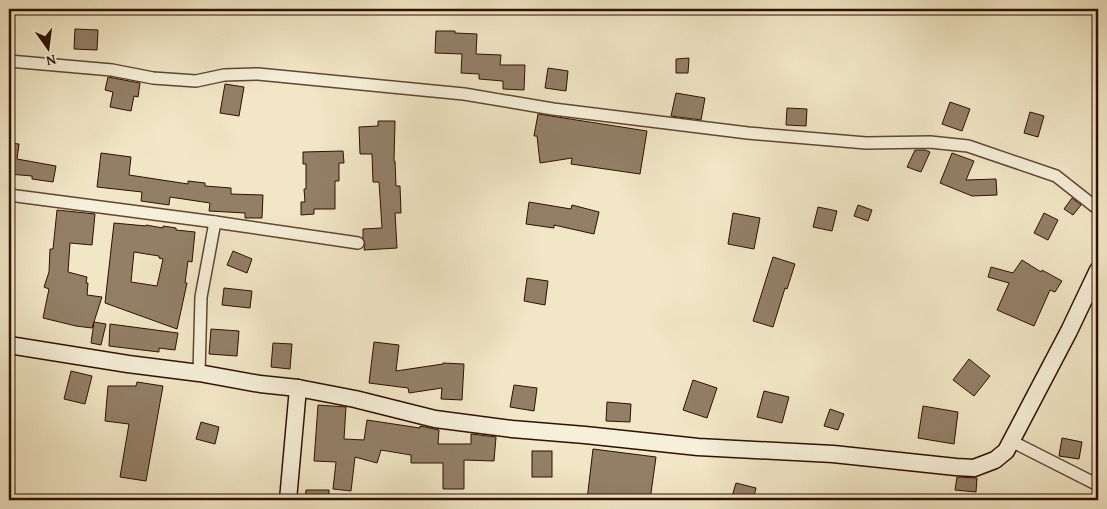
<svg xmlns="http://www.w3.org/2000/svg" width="1107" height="509" font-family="'Gentium Book Plus',serif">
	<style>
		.building { fill: #937f67; stroke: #2e1002; fill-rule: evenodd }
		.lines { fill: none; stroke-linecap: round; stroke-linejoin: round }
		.street-casing { stroke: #5f4633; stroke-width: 14 }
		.secondary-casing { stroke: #2e1002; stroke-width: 19 }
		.street { stroke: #f6efd9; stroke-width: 11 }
		.secondary { stroke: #f6efd9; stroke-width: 16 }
	</style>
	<rect width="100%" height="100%" fill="#f1e6c5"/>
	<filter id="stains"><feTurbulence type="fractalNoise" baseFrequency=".004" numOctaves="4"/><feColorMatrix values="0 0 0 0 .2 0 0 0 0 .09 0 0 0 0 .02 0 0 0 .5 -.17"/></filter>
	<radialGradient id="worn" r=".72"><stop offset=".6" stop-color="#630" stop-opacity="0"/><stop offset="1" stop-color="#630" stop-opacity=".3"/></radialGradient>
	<!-- building -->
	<g class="building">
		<polygon points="75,29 98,30 97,50 74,49"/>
		<polygon points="436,31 455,31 455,33 477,34 476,54 501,55 500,65 525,65 524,90 503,89 503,81 479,79 479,74 461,73 462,54 435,53"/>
		<polygon points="689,58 688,73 676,73 676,59"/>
		<polygon points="548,68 568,71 566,91 545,88"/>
		<polygon points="108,77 140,83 138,97 134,96 131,111 110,107 113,92 105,90"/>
		<polygon points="225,84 244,87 239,116 220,113"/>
		<polygon points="676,93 705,98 701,120 671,116"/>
		<polygon points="950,102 970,109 962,131 942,124"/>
		<polygon points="787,108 807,109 806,126 786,125"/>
		<polygon points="1030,112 1044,116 1038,137 1024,133"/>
		<polygon points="538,114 647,131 640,174 571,164 572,158 540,163 537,136 534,136"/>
		<polygon points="378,121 395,121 394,161 395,161 396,186 400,186 401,213 395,213 397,248 364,250 365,244 363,238 363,229 382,228 379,182 373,182 372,154 360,154 359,127 378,126"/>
		<polygon points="9,143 19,144 17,159 56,166 53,182 32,179 32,176 9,174"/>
		<polygon points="915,150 925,150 930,152 921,172 907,167"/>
		<polygon points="343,151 344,163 339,163 339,181 335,181 335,209 314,209 314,214 301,215 301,202 305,202 304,189 306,189 306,164 303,164 303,152"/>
		<polygon points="101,153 131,157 129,175 188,184 188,181 205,183 205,186 231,188 231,194 263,195 262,218 245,218 245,213 209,211 210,203 170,197 169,205 141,201 142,192 97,187"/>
		<polygon points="952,153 974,161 966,180 996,179 997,195 972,196 940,183"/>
		<polygon points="1072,198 1081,205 1073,215 1064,209"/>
		<polygon points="529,202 571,209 572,205 599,212 594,234 554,225 554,228 526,224"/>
		<polygon points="858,205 872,210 868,221 854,216"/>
		<polygon points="818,207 837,211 832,231 813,227"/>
		<polygon points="57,210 95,214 92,245 70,243 68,272 87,277 86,283 88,283 87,295 102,297 92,328 76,326 43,318 49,289 44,287 49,272 50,249 53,249"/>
		<polygon points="733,213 760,218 754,249 728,244"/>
		<polygon points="1044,213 1058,220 1048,240 1034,233"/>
		<path d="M114,223L146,226V225L163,228V226L176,228V230L195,232L192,262L188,261L185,283H187L177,329L105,303ZM134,252L159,256V258L163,259L157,286L131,282Z"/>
		<polygon points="233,251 252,259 247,273 227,265"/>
		<polygon points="773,257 795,264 787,289 785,288 773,327 753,321"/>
		<polygon points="1022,260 1041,272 1042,270 1062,281 1055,292 1050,290 1034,326 997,310 1009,283 988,277 991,267 1013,273"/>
		<polygon points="527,278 548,281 545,305 524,301"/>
		<polygon points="224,288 252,291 250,308 222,305"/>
		<polygon points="94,322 106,324 101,345 91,343"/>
		<polygon points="110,324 178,333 175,350 159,348 159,352 109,346"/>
		<polygon points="211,329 239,331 237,356 209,354"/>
		<polygon points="374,342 399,345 396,371 443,364 443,363 464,364 462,400 441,399 442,388 409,393 408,388 369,383"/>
		<polygon points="273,343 292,344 290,369 271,367"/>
		<polygon points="969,359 990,376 974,396 953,380"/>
		<polygon points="71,371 92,376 85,404 64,399"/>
		<polygon points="693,380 717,388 707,418 683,410"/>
		<polygon points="137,382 163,386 146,481 120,477 129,424 105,421 108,386 136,386"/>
		<polygon points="514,385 537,388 534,411 510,407"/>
		<polygon points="764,391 789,397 782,423 757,417"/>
		<polygon points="607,402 631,404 630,422 606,421"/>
		<polygon points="318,405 346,407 344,439 364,440 367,420 420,428 420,426 439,430 438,444 471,444 471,434 496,437 494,461 464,460 464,489 443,489 443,463 411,463 411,455 381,450 377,463 355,457 351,491 333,489 336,462 314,461"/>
		<polygon points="923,406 958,412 954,444 918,438"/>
		<polygon points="830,409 844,414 838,430 824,426"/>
		<polygon points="201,422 219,427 215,444 196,439"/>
		<polygon points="1062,438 1082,442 1079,459 1059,456"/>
		<polygon points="593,449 656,457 650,500 587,500"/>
		<rect x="532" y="451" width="20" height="26"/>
		<polygon points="957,477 977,478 976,492 955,490"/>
		<polygon points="736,483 756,488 753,500 731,500"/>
		<polygon points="306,490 329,490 329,500 305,500"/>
	</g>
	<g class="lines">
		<!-- street casing -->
		<g class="street-casing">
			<g id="street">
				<polyline points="9,61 112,70 153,78 196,81 224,75 258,74 464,94 553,109 748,133 866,143 930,142 968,146 1056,176 1098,209"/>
				<polyline points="9,195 215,222 358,243"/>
				<polyline points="199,373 201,297 215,222"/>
				<polyline points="1011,441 1098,485"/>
			</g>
		</g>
		<!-- secondary casing -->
		<g class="secondary-casing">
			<g id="secondary">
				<polyline points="9,345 128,364 199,373 260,384 298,388 355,399 435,419 512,429 585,435 698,447 833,454 956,467 974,468 995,460 1006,451 1069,331 1098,270"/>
				<polyline points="288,500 298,388"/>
			</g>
		</g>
		<!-- street -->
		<use href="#street" class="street"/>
		<!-- secondary -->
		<use href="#secondary" class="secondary"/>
	</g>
	<!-- margin -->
	<rect width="1107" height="509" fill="none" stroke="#f1e6c5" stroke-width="30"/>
	<rect x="10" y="10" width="1087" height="489" fill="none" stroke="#2e1002" stroke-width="2.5"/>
	<rect x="15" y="15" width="1077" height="479" fill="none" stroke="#2e1002"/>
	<!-- north arrow -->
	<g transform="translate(48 48) rotate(166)" stroke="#f6efd9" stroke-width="4" paint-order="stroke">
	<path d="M0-4L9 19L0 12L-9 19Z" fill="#2e1002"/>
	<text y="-8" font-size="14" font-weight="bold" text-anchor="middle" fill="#2e1002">N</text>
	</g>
	<rect width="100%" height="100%" filter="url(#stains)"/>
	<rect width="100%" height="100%" fill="url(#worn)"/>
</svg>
